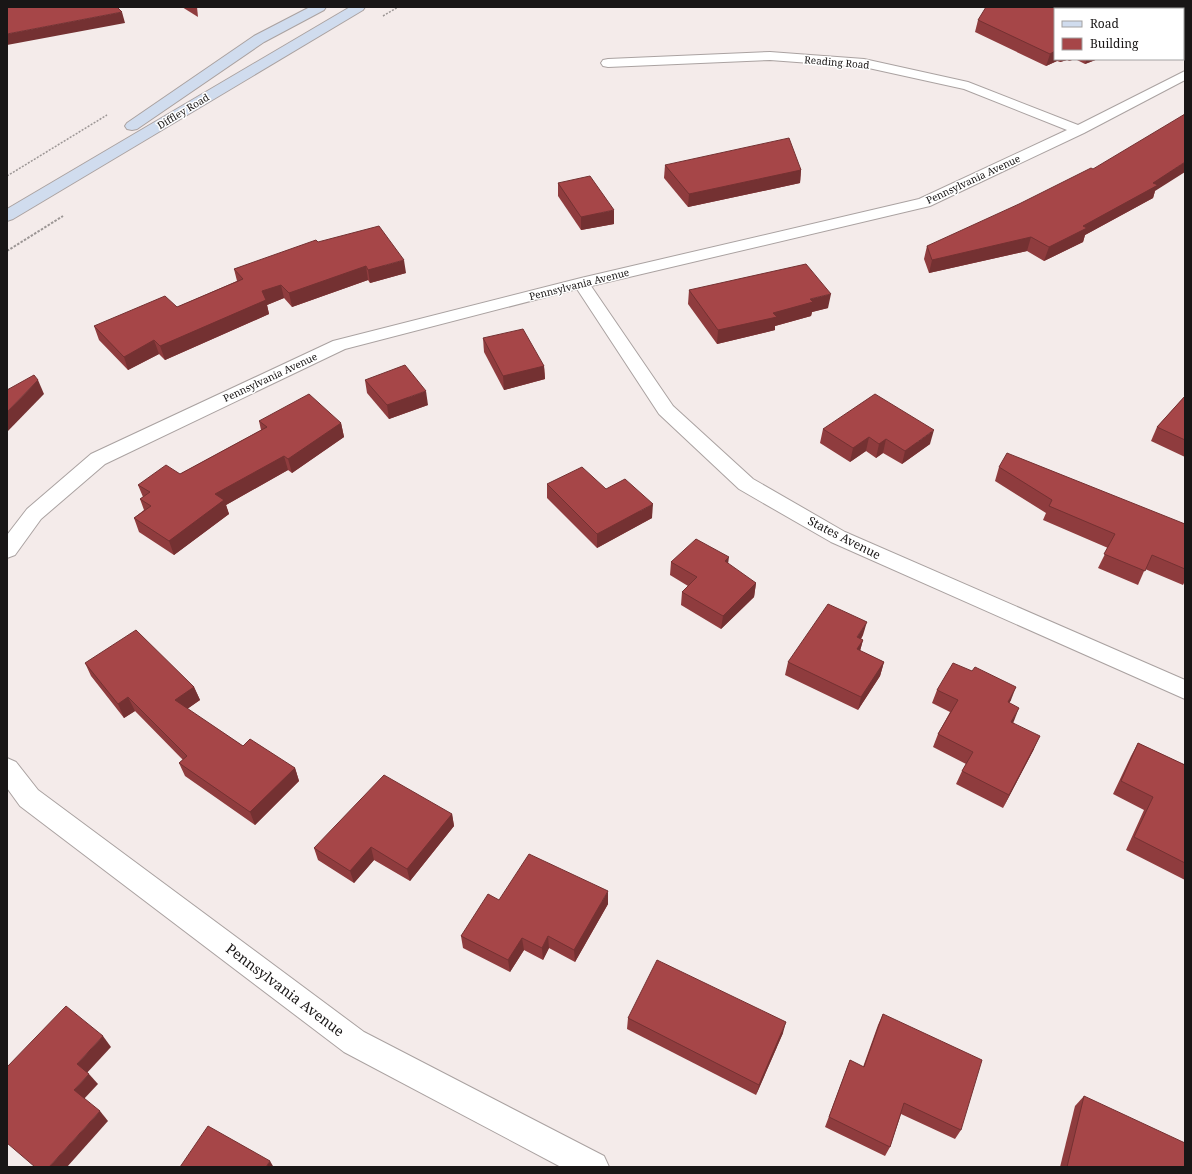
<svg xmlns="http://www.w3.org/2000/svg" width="1192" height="1174" font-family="'Noto Serif',serif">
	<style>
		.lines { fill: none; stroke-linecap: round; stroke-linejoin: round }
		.minor-casing { stroke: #aaa2a1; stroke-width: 2 }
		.secondary-casing { stroke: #aaa2a1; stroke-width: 2 }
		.path-far1 { stroke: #9c9695; stroke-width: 1.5; stroke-dasharray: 2 1.5; stroke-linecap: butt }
		.path { stroke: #9c9695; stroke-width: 2; stroke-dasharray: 2.5 1.5; stroke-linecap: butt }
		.minor { fill: #fff; fill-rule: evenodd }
		.secondary { fill: #d0dcee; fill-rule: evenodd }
		.wall { fill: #8f3c3e }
		.shaded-wall { fill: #743132 }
		.building { fill: #a64648; stroke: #743132 }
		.labels { text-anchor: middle; stroke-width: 3; stroke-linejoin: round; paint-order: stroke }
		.far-street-label { font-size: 10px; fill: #191616; stroke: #fff }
		.street-label { font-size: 12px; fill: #191616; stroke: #fff }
		.near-street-label { font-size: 14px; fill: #191616; stroke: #fff }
	</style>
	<rect width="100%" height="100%" fill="#f4ebea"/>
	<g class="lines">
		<!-- minor casing -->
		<g class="minor-casing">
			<g id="minor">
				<polygon points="770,52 864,59 968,82 1078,125 1185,71 1185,80 1084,133 930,206 591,286 673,406 753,479 845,532 1185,680 1185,699 831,542 739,489 659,414 577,289 345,349 105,464 41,519 15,555 7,558 7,535 27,509 91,454 333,341 581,278 919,199 1067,130 964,89 864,67 770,60 608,67 603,66 601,63 603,60 608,59"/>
				<polygon points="7,758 16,762 38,790 364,1032 604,1156 609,1167 561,1167 344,1052 20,806 7,788"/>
			</g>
		</g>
		<!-- secondary casing -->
		<g class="secondary-casing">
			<g id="secondary">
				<polygon points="310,7 326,7 324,10 264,42 137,129 132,130 127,129 125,126 127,123 254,36"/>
				<polygon points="350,7 365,7 363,10 13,219 7,221 7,209"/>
			</g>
		</g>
		<!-- path-far1 -->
		<g class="path-far1">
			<polyline points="383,16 398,7"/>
			<polyline points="7,176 107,115"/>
		</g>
		<!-- path -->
		<polyline class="path" points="7,251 63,216"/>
		<!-- minor -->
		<use href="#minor" class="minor"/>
		<!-- secondary -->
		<use href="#secondary" class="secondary"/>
	</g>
	<!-- wall -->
	<g class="wall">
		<polygon points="182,7 197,7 198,17"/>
		<polygon points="1055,9 1055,59 1098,59 1085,64 1075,59 1069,61 1067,60 1060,62 1057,61 1046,66 975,32 978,20"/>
		<polygon points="665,165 801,170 800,183 688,207 664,178"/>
		<polygon points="558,183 614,224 581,230 558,196"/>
		<polygon points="1155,191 1153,198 1085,235 1083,242 1044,261 1027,251 929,273 924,259 927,246"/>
		<polygon points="318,242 406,273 370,283 368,280 292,307 284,298 267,305 269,314 165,360 159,354 128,370 99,340 94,326 177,307 237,281 234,269"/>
		<polygon points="689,290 828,308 812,312 811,316 775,326 775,330 717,344 688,304"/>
		<polygon points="483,338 544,366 545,379 504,390 484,352"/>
		<polygon points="365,380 428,405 389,419 367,393"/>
		<polygon points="1185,396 1185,457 1151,441 1157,427"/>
		<polygon points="259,421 341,423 344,437 292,473 288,470 226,505 229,514 174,555 139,532 134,518 144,510 140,499 143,497 138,485 180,474 261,430"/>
		<polygon points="823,429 930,444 902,464 883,453 876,458 866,451 850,462 820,443"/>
		<polygon points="999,467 1185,524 1185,581 1183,585 1145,569 1138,585 1098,568 1108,548 1043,520 1046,513 995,481"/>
		<polygon points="547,484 606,489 652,518 597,548 547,498"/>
		<polygon points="671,562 756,583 754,597 721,629 681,605 682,592 688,586 670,575"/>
		<polygon points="863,635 861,639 863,640 860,651 884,662 880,676 858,710 785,675 788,662"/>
		<polygon points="85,663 194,687 200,700 187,709 243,746 295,768 299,781 255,825 185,776 179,763 183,760 135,711 124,718 91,676"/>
		<polygon points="972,671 1011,700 1009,703 1013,722 1034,749 1003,808 956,784 962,771 966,764 933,747 938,734 950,712 932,703 937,690"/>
		<polygon points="1138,743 1185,765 1185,880 1126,850 1144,810 1113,794 1131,756"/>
		<polygon points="452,814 454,826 410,881 374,860 354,883 318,860 314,848"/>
		<polygon points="499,900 608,904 575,962 549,948 543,960 524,950 510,972 463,948 461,936"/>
		<polygon points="883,1014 961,1130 955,1139 901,1114 890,1147 885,1156 825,1127 850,1060 863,1067 878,1025"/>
		<polygon points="628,1018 783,1033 756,1095 627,1029"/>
		<polygon points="1084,1096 1185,1167 1060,1167 1075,1106"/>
	</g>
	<!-- shaded-wall -->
	<g class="shaded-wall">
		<polygon points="122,12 125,23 7,45 7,34"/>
		<polygon points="1055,51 1055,59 1058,59 1057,61 1046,66 1050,54"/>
		<polygon points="1061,59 1067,59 1067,60 1060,62"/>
		<polygon points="1070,59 1075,59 1069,61"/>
		<polygon points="1087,59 1098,59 1085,64"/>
		<polygon points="1185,162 1185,172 1155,191 1153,198 1085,235 1083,242 1044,261 1049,247"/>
		<polygon points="801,170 800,183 688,207 689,194"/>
		<polygon points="614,210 614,224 581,230 581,217"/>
		<polygon points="1031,237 1027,251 929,273 932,260"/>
		<polygon points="404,260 406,273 370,283 368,270"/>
		<polygon points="366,266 368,280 292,307 289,293"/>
		<polygon points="281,285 284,298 267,305 269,314 165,360 160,346 262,291"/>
		<polygon points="831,294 828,308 812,312 811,316 775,326 775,330 717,344 718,330 773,313 810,299"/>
		<polygon points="154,340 159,354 128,370 124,357"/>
		<polygon points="544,366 545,379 504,390 503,376"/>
		<polygon points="38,380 44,394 7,432 7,412"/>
		<polygon points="426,391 428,405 389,419 387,405"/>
		<polygon points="341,423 344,437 292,473 288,459"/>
		<polygon points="934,430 930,444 902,464 905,451"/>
		<polygon points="869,437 866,451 850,462 853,448"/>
		<polygon points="886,439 883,453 876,458 879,444"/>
		<polygon points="284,456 288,470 226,505 229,514 174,555 169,541 215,494"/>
		<polygon points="653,504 652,518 597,548 597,534"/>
		<polygon points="729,557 727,571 725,561"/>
		<polygon points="756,583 754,597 721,629 723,616"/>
		<polygon points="867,622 863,635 853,651 857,637"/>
		<polygon points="863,640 859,654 857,649"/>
		<polygon points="884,662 880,676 858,710 861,697"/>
		<polygon points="194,687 200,700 180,714 175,700"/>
		<polygon points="1016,687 1011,700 1002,716 1008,702"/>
		<polygon points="128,697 135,711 124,718 118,704"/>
		<polygon points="1019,708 1014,721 1006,735 1011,722"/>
		<polygon points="1040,736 1034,749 1003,808 1009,795"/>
		<polygon points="295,768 299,781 255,825 250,812"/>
		<polygon points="452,814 454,826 410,881 407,869"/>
		<polygon points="371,847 374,860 354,883 350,871"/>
		<polygon points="608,891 608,904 575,962 574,950"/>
		<polygon points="548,936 549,948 543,960 542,948"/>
		<polygon points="522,938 524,950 510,972 508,960"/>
		<polygon points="786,1022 783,1033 756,1095 759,1085"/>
		<polygon points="103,1036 111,1047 85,1075 77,1064"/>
		<polygon points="89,1074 98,1084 83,1100 74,1090"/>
		<polygon points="100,1111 108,1121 67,1167 49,1167"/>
		<polygon points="270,1161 273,1166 272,1167 266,1167"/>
	</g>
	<!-- building -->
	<g class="building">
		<polygon points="7,7 117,7 122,12 7,34"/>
		<polygon points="986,7 1117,7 1122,9 1055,9 1055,51 1050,54 978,20"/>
		<polygon points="1185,114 1185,162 1153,183 1158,185 1083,226 1087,228 1049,247 1031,237 932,260 927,246 1019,204 1091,168 1093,169"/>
		<polygon points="789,138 801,170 689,194 665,165"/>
		<polygon points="590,176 614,210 581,217 558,183"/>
		<polygon points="379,226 404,260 368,270 366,266 289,293 281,285 262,291 266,300 160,346 154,340 124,357 94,326 165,296 177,307 243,279 234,269 316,240 318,242"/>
		<polygon points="806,264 831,294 810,299 813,302 773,313 777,317 718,330 689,290"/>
		<polygon points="523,329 544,366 503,376 483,338"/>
		<polygon points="405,365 426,391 387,405 365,380"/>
		<polygon points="34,375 38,380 7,412 7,390"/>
		<polygon points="309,394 341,423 288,459 284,456 215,494 224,500 169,541 134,518 151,506 140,499 150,492 138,485 166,465 180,474 267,427 259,421"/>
		<polygon points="875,394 934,430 905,451 886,439 879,444 869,437 853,448 823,429"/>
		<polygon points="1185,396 1185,440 1157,427"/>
		<polygon points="1007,453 1185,524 1185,569 1152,555 1145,571 1104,554 1115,534 1049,506 1052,500 999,467"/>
		<polygon points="582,467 606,489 625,479 653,504 597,534 547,484"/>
		<polygon points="696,539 729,557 725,561 756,583 723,616 682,592 697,577 671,562"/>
		<polygon points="828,604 867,622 857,637 863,640 857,649 884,662 861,697 788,662"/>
		<polygon points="136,630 194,687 175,700 243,746 250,739 295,768 250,812 179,763 187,756 128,697 118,704 85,663"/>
		<polygon points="953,663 972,671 975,667 1016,687 1008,702 1019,708 1011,722 1040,736 1009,795 962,771 973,752 938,734 958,700 937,690"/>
		<polygon points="1138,743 1185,765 1185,863 1134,837 1153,797 1121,781"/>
		<polygon points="384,775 452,814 407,869 371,847 350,871 314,848"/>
		<polygon points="529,854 608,891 574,950 548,936 542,948 522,938 508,960 461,936 488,894 499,900"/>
		<polygon points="657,960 786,1022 759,1085 628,1018"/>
		<polygon points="66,1006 103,1036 77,1064 89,1074 74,1090 100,1111 49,1167 35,1167 7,1143 7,1067"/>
		<polygon points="883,1014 982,1060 961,1130 904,1103 890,1147 829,1117 850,1060 864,1067"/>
		<polygon points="1084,1096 1185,1143 1185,1167 1067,1167"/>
		<polygon points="208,1126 270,1161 266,1167 180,1167"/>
	</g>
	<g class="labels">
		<!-- far-street labels -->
		<g class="far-street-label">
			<text transform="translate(837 62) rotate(5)" y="4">Reading Road</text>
			<text transform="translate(183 111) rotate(-31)" y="4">Diffley Road</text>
			<text transform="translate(973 179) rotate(-25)" y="4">Pennsylvania Avenue</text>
			<text transform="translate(579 284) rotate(-14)" y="4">Pennsylvania Avenue</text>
			<text transform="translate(270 377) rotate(-25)" y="4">Pennsylvania Avenue</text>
		</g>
		<!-- street labels -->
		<g class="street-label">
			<text transform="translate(844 538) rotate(27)" y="4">States Avenue</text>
		</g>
		<!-- near-street labels -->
		<g class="near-street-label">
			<text transform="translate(285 990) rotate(37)" y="5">Pennsylvania Avenue</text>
		</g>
	</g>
	<!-- border -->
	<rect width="1192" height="1174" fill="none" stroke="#191616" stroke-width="16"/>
	<!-- legend -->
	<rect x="1054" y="8" width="130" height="52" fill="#ffffff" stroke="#a3a2a2"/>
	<rect x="1062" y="21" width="20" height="6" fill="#d0dcee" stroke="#a3a2a2"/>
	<text x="1090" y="28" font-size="12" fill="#191616">Road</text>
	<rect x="1062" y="38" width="20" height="12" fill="#a64648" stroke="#a3a2a2"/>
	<text x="1090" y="48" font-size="12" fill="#191616">Building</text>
</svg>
